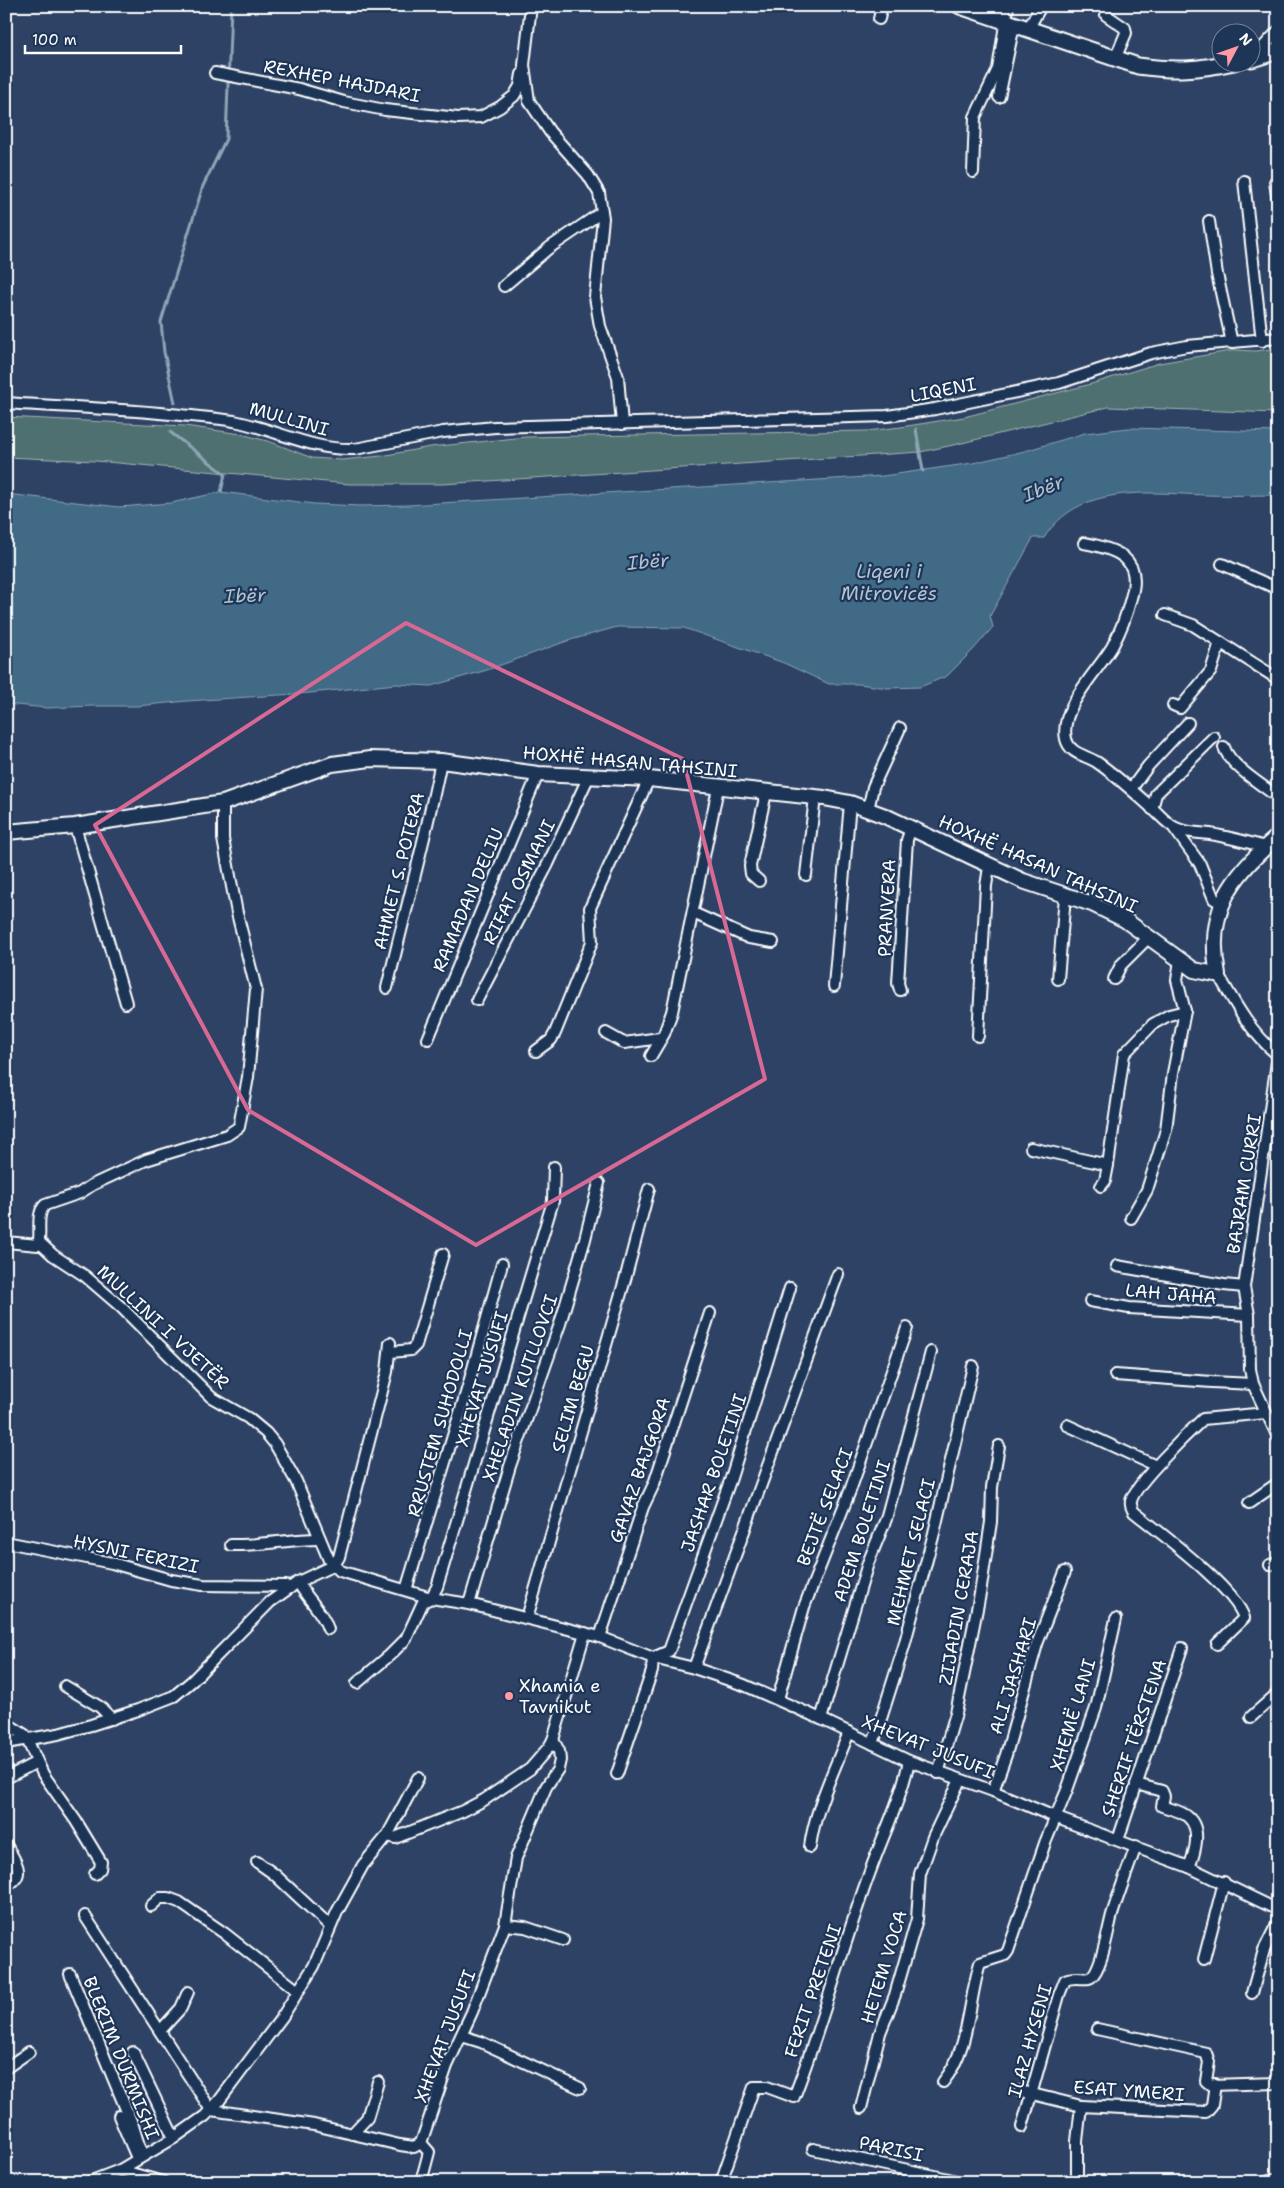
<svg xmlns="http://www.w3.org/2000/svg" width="1284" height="2188" font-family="'Shantell Sans',sans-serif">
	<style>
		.green { fill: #4f6f6f; stroke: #a7b7b7 }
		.water { fill: #3f6a86; stroke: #8ca6b6 }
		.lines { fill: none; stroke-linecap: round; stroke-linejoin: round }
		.stream { stroke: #8ca6b6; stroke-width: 3 }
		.minor-casing { stroke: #fff; stroke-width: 14 }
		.tertiary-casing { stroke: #fff; stroke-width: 18 }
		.secondary-casing { stroke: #fff; stroke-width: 19 }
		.minor { stroke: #1d3557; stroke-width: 10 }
		.tertiary { stroke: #1d3557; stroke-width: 14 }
		.secondary { stroke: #1d3557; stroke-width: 15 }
		.marked { fill: none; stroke: #d76994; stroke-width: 4; stroke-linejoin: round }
		.poi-dot { fill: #ff9aa2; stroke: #1d3557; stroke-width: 2 }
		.labels { text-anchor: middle; stroke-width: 4.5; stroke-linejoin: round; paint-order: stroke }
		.street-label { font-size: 18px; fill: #fff; stroke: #1d3557 }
		.poi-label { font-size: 18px; fill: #fff; stroke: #1d3557; text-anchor: start }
		.water-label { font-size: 19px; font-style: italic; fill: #b2c3cf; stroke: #1d3557 }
	</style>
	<rect width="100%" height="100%" fill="#2e4265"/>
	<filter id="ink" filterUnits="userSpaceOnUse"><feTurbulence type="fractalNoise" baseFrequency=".02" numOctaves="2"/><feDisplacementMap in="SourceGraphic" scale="10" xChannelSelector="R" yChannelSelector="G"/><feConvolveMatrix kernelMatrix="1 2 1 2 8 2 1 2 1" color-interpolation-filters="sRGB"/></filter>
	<g filter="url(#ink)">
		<!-- green -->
		<polygon class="green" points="1278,348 1278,413 1108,407 958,444 920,452 443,484 349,484 96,461 6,457 6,417 185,426 241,434 271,442 312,458 342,460 381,456 430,447 526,437 867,431 901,427 964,417 1091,384 1159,363 1236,350 1256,351"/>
		<!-- water -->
		<path class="water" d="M1129,428L1278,432V495C1253,495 1229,496 1205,495C1148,493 1079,483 1044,538H1033L990,616L993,627L973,650L947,676L920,687L888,688L859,684H829L784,663L684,628L617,627L567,641L487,670L431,686L396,684L310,693L187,701L137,706H92L47,708L6,704V494L119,507L171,503L221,492L314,504L360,506L408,505L883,476L973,463L1025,451L1085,433Z"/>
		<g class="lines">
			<!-- stream -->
			<g class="stream">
				<polyline points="175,403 164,352 161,322 203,186 226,139 231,6"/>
				<polyline points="916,429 923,471"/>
				<polyline points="170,432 225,474 221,492"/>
			</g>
			<!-- minor casing -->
			<g class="minor-casing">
				<g id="minor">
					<polyline points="531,6 524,65 529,101 550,132 588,175 599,193 603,218 595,297 600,326 618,377 622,424"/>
					<polyline points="995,6 1007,9"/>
					<polyline points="1106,15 1125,28 1126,33 1115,59"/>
					<polyline points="879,19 882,6"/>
					<polyline points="1028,29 1041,6"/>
					<polyline points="1255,56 1278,31"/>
					<polyline points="215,73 299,89 344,102 385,110 458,118 481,117 500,107 514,96 520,86 522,74"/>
					<polyline points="999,97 1014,25"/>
					<polyline points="973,172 975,117 998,69 1008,6"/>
					<polyline points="1244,181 1262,341"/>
					<polyline points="1275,182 1278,203"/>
					<polyline points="1209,221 1217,274 1232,343"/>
					<polyline points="504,286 549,248 602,212"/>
					<path d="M6,403C64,407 123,409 181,415C198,417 216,418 234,421C275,429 313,451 355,449L443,432L495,427L887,416L935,409L1059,383L1151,353L1187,346L1278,338"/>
					<path d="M1084,543C1117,549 1143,558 1131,598C1127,614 1120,632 1112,647C1097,672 1059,708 1066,739C1070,755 1087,755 1098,763C1118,777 1135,793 1153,809C1160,815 1168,825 1176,828C1187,833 1199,833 1210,834C1229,837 1247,842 1265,847"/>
					<polyline points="1222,564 1278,589"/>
					<polyline points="1165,615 1193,625 1278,679"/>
					<polyline points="1173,705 1180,708 1211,671 1220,642"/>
					<path d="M1224,747C1229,765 1263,786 1278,797"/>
					<polyline points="1131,789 1148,766 1188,723"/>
					<polyline points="1152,809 1156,794 1214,737"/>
					<polyline points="868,810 873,787 900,728"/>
					<polyline points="75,826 126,1003"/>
					<polyline points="1174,828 1200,864 1214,899 1223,904"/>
					<polyline points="806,875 815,797"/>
					<polyline points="759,881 751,874 750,866 766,793"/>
					<polyline points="693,913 749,938 773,942"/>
					<path d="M1218,974C1235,1004 1251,1033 1278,1055"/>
					<polyline points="1058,979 1065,896"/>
					<polyline points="1114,979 1121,965 1150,936"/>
					<polyline points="834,986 850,803"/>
					<path d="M387,988C405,912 426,837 441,761"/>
					<polyline points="900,990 898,983 907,840 911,828"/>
					<polyline points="477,1000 548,864 588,778"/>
					<polyline points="606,1033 624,1043 660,1038"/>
					<polyline points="978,1036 986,886 989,867"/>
					<polyline points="428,1039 538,774"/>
					<polyline points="536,1051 551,1040 555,1033 592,942 590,908 649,779"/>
					<polyline points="1278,1055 1244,1287 1249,1315 1250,1369 1253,1384 1278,1437"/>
					<polyline points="651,1056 664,1034 672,1012 718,788"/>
					<polyline points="1031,1148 1108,1165"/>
					<polyline points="1101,1186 1105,1181 1108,1165 1124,1054 1153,1024 1169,1015 1185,1011 1177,980 1180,960"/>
					<polyline points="1131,1218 1147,1190 1166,1130 1173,1073 1185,1011"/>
					<path d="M6,1242L38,1245C42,1233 35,1215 45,1205L80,1193L92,1185L146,1160L227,1135L239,1127L248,1077L256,989L237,913L223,839V803"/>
					<polyline points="39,1242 53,1255 85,1276 121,1307 211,1397 248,1418 266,1433 275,1444 296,1481 329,1560 340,1571 431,1598 469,1604 600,1637 653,1658 694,1668 744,1685 821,1719 909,1761 993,1791 1057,1818 1189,1867 1278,1910"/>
					<polyline points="1117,1266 1224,1285 1244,1287"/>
					<polyline points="1090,1301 1129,1308 1249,1315"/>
					<polyline points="391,1352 411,1350 416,1345 443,1254"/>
					<polyline points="1115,1375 1212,1382 1253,1384"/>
					<polyline points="1067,1425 1156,1466"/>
					<polyline points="1249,1503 1278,1483"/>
					<polyline points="6,1542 112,1563 171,1580 203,1585 286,1586 290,1588"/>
					<path d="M231,1545C261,1546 289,1539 319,1539"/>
					<polyline points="334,1565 339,1557 387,1372 390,1343"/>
					<polyline points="1270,1565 1278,1562"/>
					<path d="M298,1582C307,1599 323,1612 328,1629"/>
					<polyline points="406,1590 467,1390 502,1264"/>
					<polyline points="469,1604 510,1466 560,1324 585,1239 599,1183"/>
					<polyline points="527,1618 626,1276 649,1189"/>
					<polyline points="600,1637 643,1507 654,1484 710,1313"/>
					<path d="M1217,1644L1244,1618C1235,1588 1160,1533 1134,1512C1132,1509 1130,1506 1131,1501C1135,1484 1189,1432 1203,1419L1266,1413"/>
					<polyline points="694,1668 838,1274"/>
					<polyline points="357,1683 390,1655 406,1639 423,1602 431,1598 437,1587 553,1201 554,1167"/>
					<polyline points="65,1686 100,1707 112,1719"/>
					<polyline points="778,1699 804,1607 850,1491 907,1328"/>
					<polyline points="1251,1717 1278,1693"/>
					<polyline points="821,1719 868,1563 886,1519 931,1352"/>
					<polyline points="6,1723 25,1735 43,1774 76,1821 101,1862 100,1869 95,1874"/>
					<polyline points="6,1743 58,1734 91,1725 138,1710 174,1696 192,1681 270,1602 298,1582 334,1565"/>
					<polyline points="873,1744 904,1646 934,1533 973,1366"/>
					<polyline points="938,1773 956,1713 980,1594 991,1522 992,1487 999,1446"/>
					<polyline points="617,1774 652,1671 653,1658 669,1651 731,1478 790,1288"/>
					<polyline points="6,1778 37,1762"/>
					<path d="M1136,1784L1162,1791L1164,1796L1162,1806C1170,1809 1182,1811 1188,1817C1202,1829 1195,1853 1189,1867"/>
					<polyline points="993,1791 1006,1755 1037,1644 1065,1572"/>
					<polyline points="387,1836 395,1838 463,1811 484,1800 530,1769 549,1747 553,1740 585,1633"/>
					<polyline points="1118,1840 1182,1648"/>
					<path d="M6,1845C15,1861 28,1875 6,1886"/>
					<path d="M810,1847C815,1808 835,1769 849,1732"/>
					<polyline points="257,1862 274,1874 330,1926"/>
					<polyline points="151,1906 160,1898 168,1898 179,1902 224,1933 298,1991"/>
					<polyline points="85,1916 211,2110 314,2125 400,2145 414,2147 421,2143 447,2066 472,2012 505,1925 516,1858 546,1787 558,1769 560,1760 559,1751 553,1740"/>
					<polyline points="505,1925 525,1927 563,1940"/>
					<polyline points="1204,1959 1224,1882"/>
					<polyline points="70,1974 133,2126 142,2155"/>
					<polyline points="1252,1993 1264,1950 1278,1922"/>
					<polyline points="1097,2029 1206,2053 1209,2062 1206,2081 1211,2085 1278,2083"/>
					<polyline points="160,2031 181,2008 188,1992"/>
					<polyline points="462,2036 481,2042 580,2088"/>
					<polyline points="133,2052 174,2138"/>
					<polyline points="6,2068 29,2052"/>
					<path d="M943,2082C970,2049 968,2002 980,1963L1005,1955L1008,1951L1045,1843L1067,1790L1096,1708L1116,1619"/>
					<polyline points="1020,2091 1081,2106 1206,2112 1212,2105 1215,2084"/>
					<polyline points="861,2108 880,2033 895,1995 917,1919 920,1874 933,1837 960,1780"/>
					<polyline points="119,2116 137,2158"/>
					<path d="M1022,2127L1059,1995L1065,1980C1076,1975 1086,1981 1091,1977C1102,1969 1108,1929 1112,1915C1119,1892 1128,1869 1136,1846"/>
					<polyline points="352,2134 367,2118 378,2082"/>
					<polyline points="813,2149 962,2182"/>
					<polyline points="120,2170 163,2182"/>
					<polyline points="89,2182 120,2170 174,2138 205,2116 219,2101 282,2017 314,1966 337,1912 363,1865 387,1836 418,1778"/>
					<polyline points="421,2182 429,2152 421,2143"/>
					<path d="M721,2182L754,2087H767L794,2097C823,2023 843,1944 871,1869C884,1833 901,1799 909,1761"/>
					<polyline points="1077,2182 1077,2141 1081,2106"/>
					<polyline points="1262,2182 1278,2178"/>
				</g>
			</g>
			<!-- tertiary casing -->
			<g class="tertiary-casing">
				<path id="tertiary" d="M6,832L75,826L223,803L332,764L370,759L441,761L538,774L649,779L824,798L850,803L885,816L1023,881L1092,904L1125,920L1194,970L1215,974H1218C1205,911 1232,875 1278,836"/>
			</g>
			<!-- secondary casing -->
			<g class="secondary-casing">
				<g id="secondary">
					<path d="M960,6L1138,66C1174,71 1198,70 1234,62"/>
					<polyline points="1252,59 1278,51"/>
				</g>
			</g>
			<!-- minor -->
			<use href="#minor" class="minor"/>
			<!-- tertiary -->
			<use href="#tertiary" class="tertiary"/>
			<!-- secondary -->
			<use href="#secondary" class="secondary"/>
		</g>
	</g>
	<!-- marked area -->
	<path class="marked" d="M406,623L683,759L765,1079L476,1245L248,1110L95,825Z"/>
	<!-- markers -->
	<circle class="poi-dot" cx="509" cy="1696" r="5"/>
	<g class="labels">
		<!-- street labels -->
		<g class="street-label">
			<text transform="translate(342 81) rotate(11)" y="6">REXHEP HAJDARI</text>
			<text transform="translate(943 390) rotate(-11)" y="6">LIQENI</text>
			<text transform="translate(289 419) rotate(16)" y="6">MULLINI</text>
			<text transform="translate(630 762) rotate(5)" y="6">HOXHË HASAN TAHSINI</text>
			<text transform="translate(1038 864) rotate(24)" y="6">HOXHË HASAN TAHSINI</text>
			<text transform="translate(399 871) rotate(-76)" y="6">AHMET S. POTERA</text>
			<text transform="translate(519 882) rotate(-63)" y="6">RIFAT OSMANI</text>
			<text transform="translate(468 900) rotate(-67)" y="6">RAMADAN DELIU</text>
			<text transform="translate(887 908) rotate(-87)" y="6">PRANVERA</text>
			<text transform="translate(1244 1184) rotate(-81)" y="6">BAJRAM CURRI</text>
			<text transform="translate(1171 1294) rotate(5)" y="6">LAH JAHA</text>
			<text transform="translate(163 1327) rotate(43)" y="6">MULLINI I VJETËR</text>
			<text transform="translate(482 1379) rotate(-73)" y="6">XHEVAT JUSUFI</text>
			<text transform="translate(520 1388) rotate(-71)" y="6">XHELADIN KUTLLOVCI</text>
			<text transform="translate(573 1399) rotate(-74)" y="6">SELIM BEGU</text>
			<text transform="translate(440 1423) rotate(-74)" y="6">RRUSTEM SUHODOLLI</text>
			<text transform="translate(640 1470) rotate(-71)" y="6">GAVAZ BAJGORA</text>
			<text transform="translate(714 1473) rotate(-71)" y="6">JASHAR BOLETINI</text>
			<text transform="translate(825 1507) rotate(-69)" y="6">BEJTË SELACI</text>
			<text transform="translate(862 1531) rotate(-72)" y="6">ADEM BOLETINI</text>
			<text transform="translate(911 1552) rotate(-76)" y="6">MEHMET SELACI</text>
			<text transform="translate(136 1554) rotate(12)" y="6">HYSNI FERIZI</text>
			<text transform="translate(959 1608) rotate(-80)" y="6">ZIJADIN CERAJA</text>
			<text transform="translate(1013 1676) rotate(-73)" y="6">ALI JASHARI</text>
			<text transform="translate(1073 1715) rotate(-73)" y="6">XHEMË LANI</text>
			<text transform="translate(1134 1738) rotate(-71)" y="6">SHERIF TËRSTENA</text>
			<text transform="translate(928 1747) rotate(22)" y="6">XHEVAT JUSUFI</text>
			<text transform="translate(884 1967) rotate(-73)" y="6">HETEM VOCA</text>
			<text transform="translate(813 1991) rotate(-71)" y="6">FERIT PRETENI</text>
			<text transform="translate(445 2036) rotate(-69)" y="6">XHEVAT JUSUFI</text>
			<text transform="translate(1030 2041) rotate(-74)" y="6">ILAZ HYSENI</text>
			<text transform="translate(121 2058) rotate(68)" y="6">BLERIM DURMISHI</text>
			<text transform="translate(1129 2091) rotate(4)" y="6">ESAT YMERI</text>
			<text transform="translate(891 2149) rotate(12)" y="6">PARISI</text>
		</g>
		<!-- poi labels -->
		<g class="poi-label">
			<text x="519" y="1692">Xhamia e<tspan x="519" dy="21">Tavnikut</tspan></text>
		</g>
		<!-- water labels -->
		<g class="water-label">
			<text transform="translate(1043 488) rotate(-21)" y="7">Ibër</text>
			<text transform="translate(648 561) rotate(-5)" y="7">Ibër</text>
			<text x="889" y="578">Liqeni i<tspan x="889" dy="22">Mitrovicës</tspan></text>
			<text transform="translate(245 595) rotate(-2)" y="7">Ibër</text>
		</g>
	</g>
	<!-- margin -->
	<rect width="1284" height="2188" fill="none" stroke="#1d3557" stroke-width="25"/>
	<rect x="12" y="12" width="1259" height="2163" fill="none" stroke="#fff" stroke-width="2" filter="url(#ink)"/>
	<!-- north arrow -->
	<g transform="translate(1236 48) rotate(49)"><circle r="24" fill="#1d3557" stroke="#77869a"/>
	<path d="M0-4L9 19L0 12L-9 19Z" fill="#ff9aa2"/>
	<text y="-8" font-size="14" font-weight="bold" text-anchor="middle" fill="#ffffff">N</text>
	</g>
	<!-- scale -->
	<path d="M25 45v8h156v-8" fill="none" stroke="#ffffff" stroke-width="2.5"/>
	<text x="32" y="45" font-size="15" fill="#ffffff" stroke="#1d3557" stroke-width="4" paint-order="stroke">100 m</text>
</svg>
